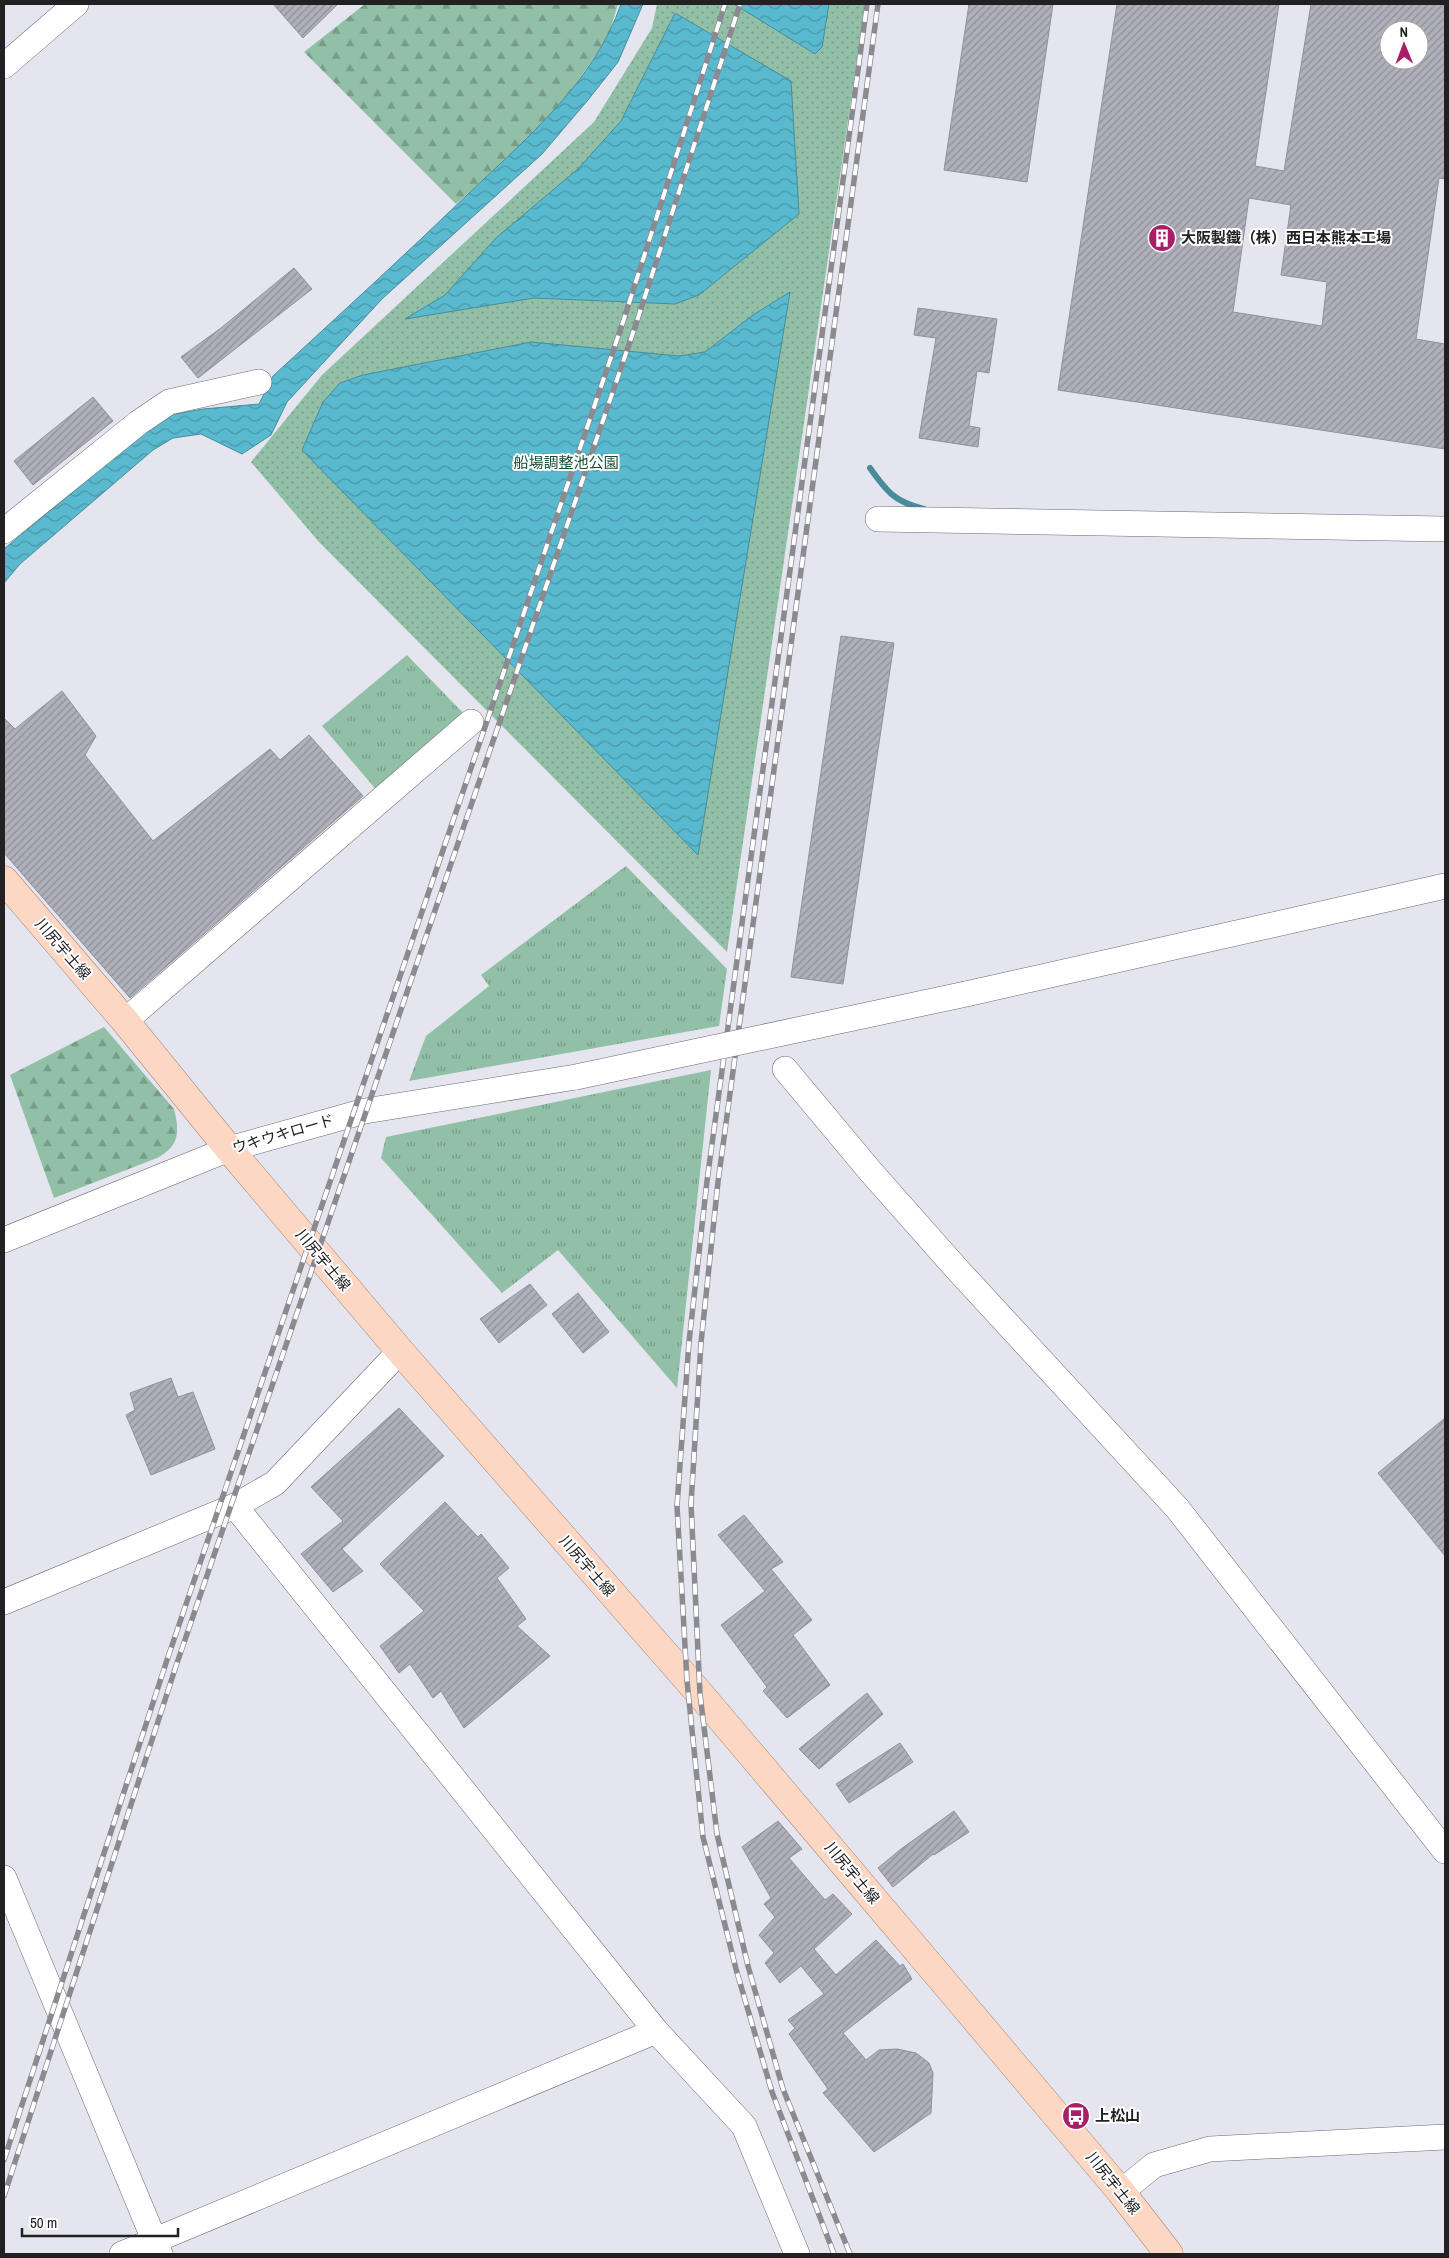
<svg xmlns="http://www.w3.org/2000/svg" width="1449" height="2258" font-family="'Archivo Narrow','Noto Sans JP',sans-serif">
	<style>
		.grass { fill: url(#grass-tufts) }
		.forest { fill: url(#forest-firs) }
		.park { fill: url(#park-dots) }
		.water { fill: url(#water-waves); stroke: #488c9c }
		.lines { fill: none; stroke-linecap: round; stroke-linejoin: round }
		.stream { stroke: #488c9c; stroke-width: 6 }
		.building { fill: url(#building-hatch); stroke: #92919b; fill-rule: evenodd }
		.minor-casing { stroke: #6a6a73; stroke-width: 26 }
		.major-casing { stroke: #ad8672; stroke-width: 29 }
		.minor { stroke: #fff; stroke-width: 25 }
		.major { stroke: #fbd7c4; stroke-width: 28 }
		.rail-casing { stroke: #8a8a90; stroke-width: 5.5 }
		.rail { stroke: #fff; stroke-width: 4; stroke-dasharray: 11; stroke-linecap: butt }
		.minor-bridge-casing { stroke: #6a6a73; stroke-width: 26; stroke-linecap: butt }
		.minor-bridge { stroke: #fff; stroke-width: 25 }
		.labels { text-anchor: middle; stroke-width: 4; stroke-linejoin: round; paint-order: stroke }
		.poi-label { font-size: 15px; font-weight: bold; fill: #212124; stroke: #fff; text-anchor: start }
		.park-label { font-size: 15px; fill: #154f34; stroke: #fff }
		.street-label { font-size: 15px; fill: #212124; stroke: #fff }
	</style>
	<defs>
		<pattern id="grass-tufts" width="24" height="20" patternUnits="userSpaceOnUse" patternTransform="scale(1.25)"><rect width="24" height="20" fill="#92c0a6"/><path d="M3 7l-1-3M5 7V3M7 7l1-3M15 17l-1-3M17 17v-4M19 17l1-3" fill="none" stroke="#779c87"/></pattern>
		<pattern id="forest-firs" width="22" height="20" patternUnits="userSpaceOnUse" patternTransform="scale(1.25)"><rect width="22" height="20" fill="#92c0a6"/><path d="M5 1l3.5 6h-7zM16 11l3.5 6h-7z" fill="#779c87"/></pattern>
		<pattern id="park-dots" width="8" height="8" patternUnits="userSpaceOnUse" patternTransform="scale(1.25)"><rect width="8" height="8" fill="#92c0a6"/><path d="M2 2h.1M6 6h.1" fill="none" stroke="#779c87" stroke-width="1.8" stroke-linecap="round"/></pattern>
		<pattern id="water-waves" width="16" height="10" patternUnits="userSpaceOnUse" patternTransform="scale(1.25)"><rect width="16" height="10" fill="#59bacf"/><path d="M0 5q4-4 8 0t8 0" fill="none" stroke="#4997a8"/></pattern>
		<pattern id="building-hatch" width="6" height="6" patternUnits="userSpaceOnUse" patternTransform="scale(1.25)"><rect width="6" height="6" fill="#b0b0ba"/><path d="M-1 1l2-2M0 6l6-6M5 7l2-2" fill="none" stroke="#8f8f97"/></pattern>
	</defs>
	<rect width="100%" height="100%" fill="#e5e5ef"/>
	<!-- grass -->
	<g class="grass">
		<polygon points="407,655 467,717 379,793 322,726"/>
		<polygon points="626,866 727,969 719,1026 409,1081 426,1036 489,986 481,975"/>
		<polygon points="711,1070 677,1388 558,1250 502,1293 381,1158 386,1137"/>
	</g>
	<!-- forest -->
	<g class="forest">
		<polygon points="365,4 618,4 608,38 550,120 456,204 304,52"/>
		<path d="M104,1027L174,1109C180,1133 179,1146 157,1158L54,1198L10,1075Z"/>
	</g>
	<!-- park -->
	<polygon class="park" points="657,4 865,4 727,952 319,542 251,462 322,375 594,122 652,28"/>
	<!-- water -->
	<g class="water">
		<path d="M621,4H643L618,62L588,100L542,154L382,299L287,402L271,435L242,454L201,434L173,438L153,450L20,564L4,583V549L164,416L203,409L259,404L273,376C338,316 404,256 468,194C526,139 594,82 621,4Z"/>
		<polygon points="734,4 829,4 822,47 815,54"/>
		<polygon points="675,13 791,81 799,214 699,295 675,304 534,298 405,319 445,295 496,238 579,168 621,121"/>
		<polygon points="790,292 698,855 302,450 323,402 340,383 363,375 531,342 679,356 705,352 753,315"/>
	</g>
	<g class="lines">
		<!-- stream -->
		<path class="stream" d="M870,468C887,492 895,502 924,509"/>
	</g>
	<!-- building -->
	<g class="building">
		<polygon points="273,4 338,4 303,38"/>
		<polygon points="969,4 1053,4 1027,182 944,170"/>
		<path d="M1117,4H1279L1255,166L1284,171L1311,4H1445V179L1439,178L1416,339L1445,344V449L1058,390ZM1389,30H1419V60H1389ZM1249,198L1291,205L1281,275L1327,282L1322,326L1233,312Z"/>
		<polygon points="294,268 312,289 198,378 181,357 221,328"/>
		<polygon points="918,308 997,319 989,373 977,371 969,426 980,428 978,447 919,438 936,338 914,335"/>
		<polygon points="93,397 113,421 33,485 14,461"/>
		<polygon points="841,636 894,643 843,984 791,977"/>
		<polygon points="62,691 96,736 85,755 153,841 270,749 280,760 309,735 363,796 130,998 4,853 4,718 15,729"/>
		<polygon points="530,1284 547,1305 499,1343 480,1319"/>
		<polygon points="578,1293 609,1332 583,1353 552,1314"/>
		<polygon points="171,1378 178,1397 193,1392 215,1449 151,1475 126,1415 135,1410 130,1393"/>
		<polygon points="399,1408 444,1456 342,1549 363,1571 333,1592 301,1554 343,1521 311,1487"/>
		<polygon points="1445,1418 1445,1556 1378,1473"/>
		<polygon points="445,1502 478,1537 481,1534 509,1568 497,1578 526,1619 517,1626 550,1656 464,1728 441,1691 433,1698 410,1664 399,1673 380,1646 424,1611 380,1564"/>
		<polygon points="744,1515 783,1562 771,1569 812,1620 793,1635 830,1685 787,1718 763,1691 767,1687 721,1625 765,1591 718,1535"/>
		<polygon points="867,1693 883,1714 819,1769 799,1749"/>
		<polygon points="900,1743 913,1762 849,1803 836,1784"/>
		<polygon points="954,1811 969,1832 934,1855 933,1854 893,1887 878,1868 901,1849"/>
		<polygon points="778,1821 802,1849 789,1858 825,1900 833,1894 852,1914 814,1949 836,1975 876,1940 900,1966 903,1964 912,1979 843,2033 866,2060 879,2050 897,2049 916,2053 929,2063 933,2073 931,2113 874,2152 823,2093 828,2089 789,2034 795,2028 788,2020 824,1994 801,1966 780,1983 765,1963 774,1953 759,1935 775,1917 764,1904 771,1898 742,1847"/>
	</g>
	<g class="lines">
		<!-- minor casing -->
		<g class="minor-casing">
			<g id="minor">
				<polyline points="4,66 76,4"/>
				<polyline points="878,519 1445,529"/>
				<polyline points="4,531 138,423 169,402 259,382"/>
				<polyline points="966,994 1445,886"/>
				<polyline points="125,1021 471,722"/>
				<polyline points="785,1069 871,1172 956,1268 1177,1508 1445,1851"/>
				<polyline points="4,1240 229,1149 365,1111 576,1077"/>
				<polyline points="235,1506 656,2031 744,2126 797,2254"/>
				<polyline points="4,1602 235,1506 275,1483 400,1351"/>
				<polyline points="4,1878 160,2254"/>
				<polyline points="1121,2192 1154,2165 1210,2149 1445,2137"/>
				<polyline points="122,2254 656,2031"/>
			</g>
		</g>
		<!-- major casing -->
		<g class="major-casing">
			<polyline id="major" points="4,880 125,1021 229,1149 400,1351 700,1694 960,2001 1121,2192 1169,2254"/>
		</g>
		<!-- minor -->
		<use href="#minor" class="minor"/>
		<!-- major -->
		<use href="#major" class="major"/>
		<!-- rail casing -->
		<g class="rail-casing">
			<g id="rail">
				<polyline points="4,2160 166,1663 623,322 725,4"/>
				<polyline points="4,2196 176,1666 635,327 740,4"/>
				<polyline points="834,2254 772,2092 736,1969 703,1837 687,1681 677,1506 689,1342 707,1181 867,4"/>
				<polyline points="850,2254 783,2089 748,1966 717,1834 700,1694 691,1504 701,1343 718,1182 878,4"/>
			</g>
		</g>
		<!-- rail -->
		<use href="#rail" class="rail"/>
		<!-- minor-bridge casing -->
		<g class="minor-bridge-casing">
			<polyline id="minor-bridge" points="576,1077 966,994"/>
		</g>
		<!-- minor-bridge -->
		<use href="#minor-bridge" class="minor-bridge"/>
	</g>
	<!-- icons -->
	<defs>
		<g id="building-disc" transform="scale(1.4375)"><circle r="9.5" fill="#a71f66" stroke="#fff"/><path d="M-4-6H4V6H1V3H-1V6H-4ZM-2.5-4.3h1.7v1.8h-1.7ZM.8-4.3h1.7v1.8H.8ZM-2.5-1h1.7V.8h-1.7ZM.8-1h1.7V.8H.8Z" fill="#fff"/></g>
		<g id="bus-disc" transform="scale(1.4375)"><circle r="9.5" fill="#a71f66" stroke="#fff"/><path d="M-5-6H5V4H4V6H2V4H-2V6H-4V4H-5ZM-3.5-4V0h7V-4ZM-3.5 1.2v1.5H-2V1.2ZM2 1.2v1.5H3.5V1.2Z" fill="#fff"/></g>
	</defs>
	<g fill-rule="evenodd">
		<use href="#building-disc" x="1162" y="238"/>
		<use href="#bus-disc" x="1076" y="2116"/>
	</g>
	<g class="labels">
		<!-- poi labels -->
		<g class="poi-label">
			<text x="1181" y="243">大阪製鐵（株）西日本熊本工場</text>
			<text x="1095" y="2121">上松山</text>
		</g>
		<!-- park labels -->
		<g class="park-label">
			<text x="566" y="468">船場調整池公園</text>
		</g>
		<!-- street labels -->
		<g class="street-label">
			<text transform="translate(63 949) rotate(49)" y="5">川尻宇土線</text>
			<text transform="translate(283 1134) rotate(-16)" y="5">ウキウキロード</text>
			<text transform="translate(323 1260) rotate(50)" y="5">川尻宇土線</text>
			<text transform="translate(587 1566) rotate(49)" y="5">川尻宇土線</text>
			<text transform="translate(852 1873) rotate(50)" y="5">川尻宇土線</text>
			<text transform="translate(1113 2183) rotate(51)" y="5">川尻宇土線</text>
		</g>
	</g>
	<!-- border -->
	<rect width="1449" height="2258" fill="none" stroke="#212124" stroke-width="10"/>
	<!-- north arrow -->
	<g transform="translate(1404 45) rotate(359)"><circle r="24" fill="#ffffff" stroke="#a6a6a7"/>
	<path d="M0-4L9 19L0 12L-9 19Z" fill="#a71f66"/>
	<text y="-8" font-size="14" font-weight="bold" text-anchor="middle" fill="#212124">N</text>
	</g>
	<!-- scale -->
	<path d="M22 2228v8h156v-8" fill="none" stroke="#212124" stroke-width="2.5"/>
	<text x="30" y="2228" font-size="15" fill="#212124" stroke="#ffffff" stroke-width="4" paint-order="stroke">50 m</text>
</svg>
